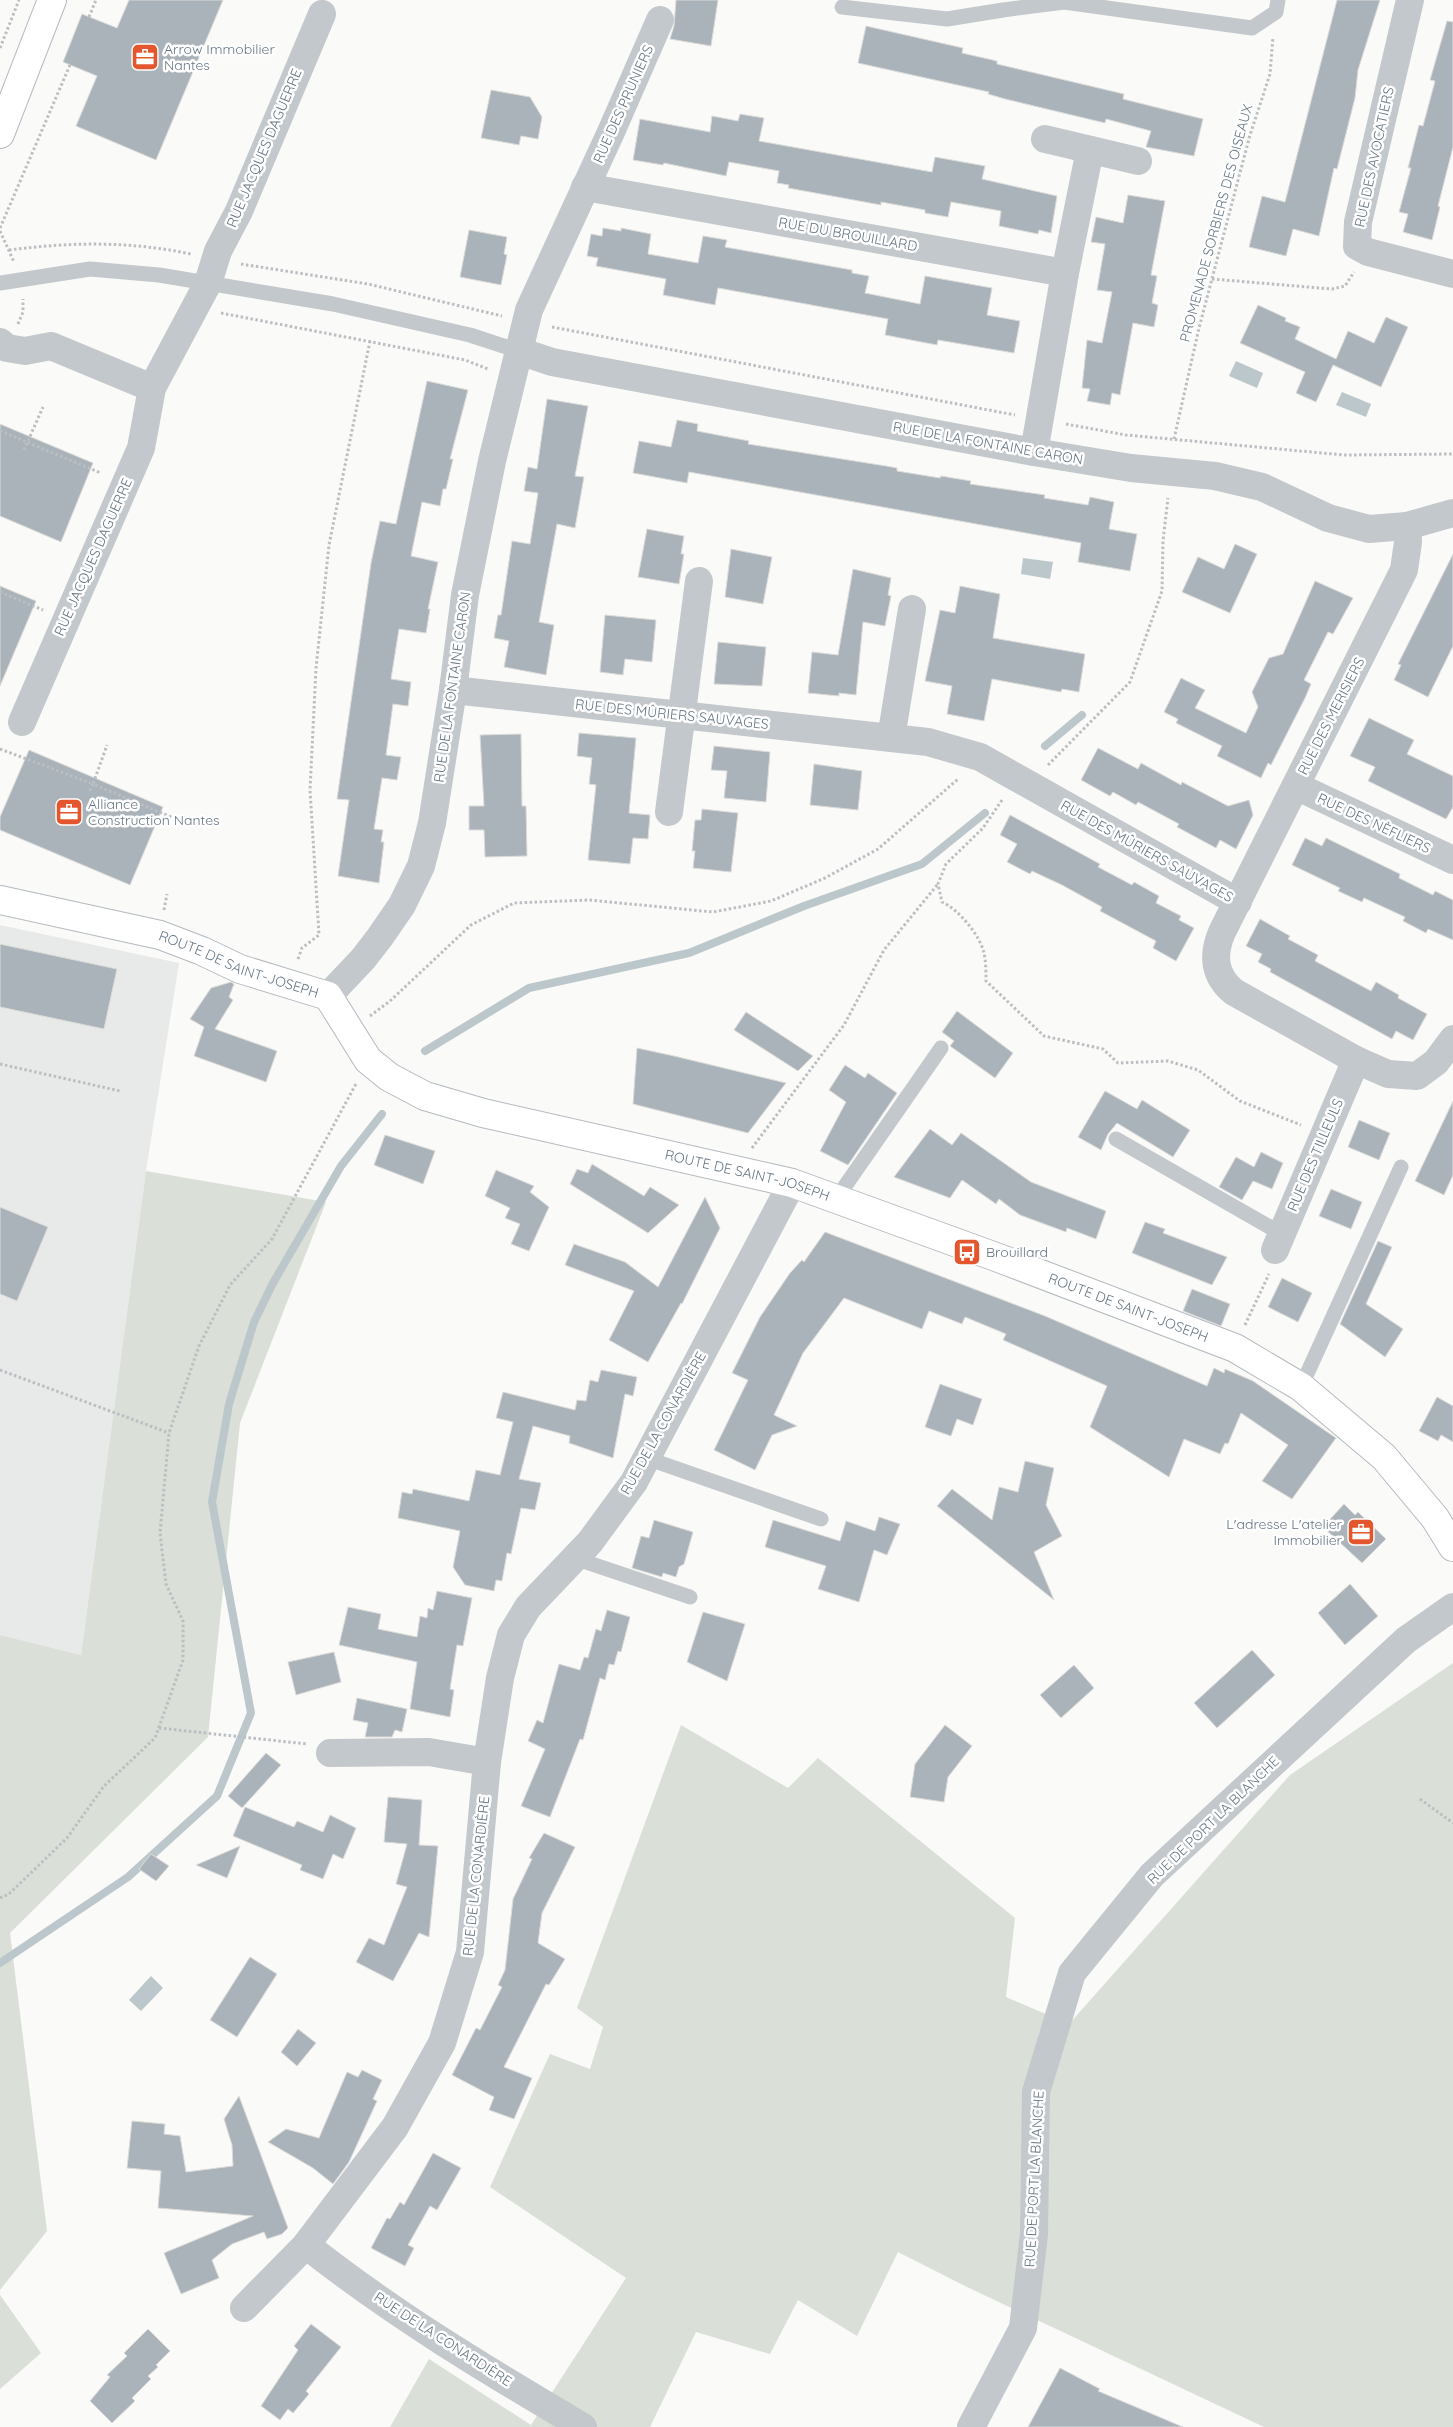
<svg xmlns="http://www.w3.org/2000/svg" width="1453" height="2427" font-family="Quicksand,sans-serif">
	<style>
		.built { fill: #e8e9e9 }
		.green { fill: #dadfd7 }
		.water { fill: #bbc7cb }
		.lines { fill: none; stroke-linecap: round; stroke-linejoin: round }
		.stream { stroke: #bbc7cb; stroke-width: 8 }
		.building { fill: #aab3b9; stroke: #dcdcda }
		.secondary-casing { stroke: #b3babf; stroke-width: 30 }
		.path { stroke: #bbbfc2; stroke-width: 3; stroke-dasharray: 2.5 2.5; stroke-linecap: butt }
		.lane { stroke: #c3c8cc; stroke-width: 15 }
		.street { stroke: #c3c8cc; stroke-width: 28 }
		.secondary { stroke: #fff; stroke-width: 28 }
		.labels { text-anchor: middle; stroke-width: 5; stroke-linejoin: round; paint-order: stroke }
		.poi-label { font-size: 14px; fill: #657683; stroke: #fff; text-anchor: start }
		.street-label { font-size: 14px; fill: #657683; stroke: #fff }
	</style>
	<rect width="100%" height="100%" fill="#fafaf8"/>
	<!-- built -->
	<polygon class="built" points="0,925 179,963 146,1171 81,1655 0,1635"/>
	<!-- green -->
	<g class="green">
		<polygon points="146,1171 326,1202 240,1423 208,1737 10,1933 47,2231 0,2290 0,1635 81,1655"/>
		<polygon points="1453,1663 1453,2427 1264,2427 967,2287 898,2252 857,2336 798,2300 770,2354 696,2332 650,2427 390,2427 429,2359 531,2425 626,2278 490,2187 550,2054 590,2069 603,2027 577,2008 681,1725 788,1788 818,1758 1015,1918 1006,1997 1069,2024 1290,1775"/>
		<polygon points="0,2295 41,2353 0,2389"/>
	</g>
	<!-- water -->
	<g class="water">
		<polygon points="1236,361 1263,373 1257,388 1229,376"/>
		<polygon points="1342,392 1371,404 1366,417 1336,405"/>
		<polygon points="1023,558 1053,562 1050,579 1021,574"/>
		<polygon points="151,1976 163,1988 141,2011 129,2000"/>
	</g>
	<g class="lines">
		<!-- stream -->
		<g class="stream">
			<polyline points="1045,746 1082,715"/>
			<polyline points="425,1051 529,988 689,953 804,906 922,864 985,813"/>
			<polyline points="0,1963 128,1877 217,1796 251,1713 212,1502 229,1404 254,1322 273,1283 341,1166 382,1114"/>
		</g>
	</g>
	<!-- building -->
	<g class="building">
		<polygon points="129,0 223,0 156,160 76,126 97,76 63,62 82,14 117,28"/>
		<polygon points="676,0 718,0 711,46 670,39 674,26"/>
		<polygon points="1337,0 1380,0 1358,70 1355,98 1337,169 1334,168 1319,236 1293,229 1286,256 1249,247 1262,196 1285,202"/>
		<polygon points="1447,21 1453,22 1453,147 1438,206 1440,207 1432,240 1403,232 1408,214 1399,212 1411,168 1408,168 1419,125 1423,126 1435,81 1430,80"/>
		<polygon points="866,26 963,48 962,53 997,61 997,64 1124,94 1123,99 1203,119 1194,156 1146,147 1151,131 1106,119 1105,123 1005,99 988,94 989,92 858,63"/>
		<polygon points="491,90 530,97 542,117 538,139 521,136 519,145 481,138"/>
		<polygon points="740,114 764,118 759,141 932,172 935,157 985,166 982,179 1057,196 1051,233 1039,230 1038,234 999,226 1001,211 951,202 948,217 925,213 925,210 881,202 881,205 788,188 789,185 777,183 779,171 729,162 726,176 664,163 663,165 633,160 640,119 710,132 712,116 738,121"/>
		<polygon points="1128,195 1165,201 1151,275 1157,276 1152,303 1158,305 1154,327 1133,323 1120,395 1112,393 1110,405 1087,401 1090,389 1082,388 1087,340 1102,343 1112,292 1097,290 1105,244 1091,242 1096,217 1123,223"/>
		<polygon points="603,228 621,231 621,228 651,234 648,254 698,263 703,236 727,240 725,247 852,270 852,273 869,276 865,293 920,304 925,276 992,288 987,315 1020,321 1014,353 938,340 937,345 885,335 888,319 718,288 715,305 663,295 666,279 596,266 598,258 587,256 591,234 602,236"/>
		<polygon points="469,230 507,237 504,254 507,255 501,285 460,277"/>
		<polygon points="1258,305 1286,318 1285,321 1300,327 1295,339 1336,359 1348,331 1374,343 1386,317 1408,327 1381,387 1333,365 1316,402 1296,393 1305,372 1240,343"/>
		<polygon points="427,381 468,390 450,459 453,459 446,489 443,489 440,506 422,502 411,556 438,562 428,609 430,609 426,633 399,629 391,679 411,682 408,706 393,704 386,755 401,757 397,780 382,778 374,829 383,830 381,842 384,842 379,883 338,876 349,800 337,799 371,563 380,521 396,524"/>
		<polygon points="547,399 588,406 575,476 584,477 575,528 557,524 539,622 554,625 546,675 504,667 509,641 494,638 498,615 501,615 512,541 530,544 538,493 524,491 528,467 537,469"/>
		<polygon points="677,420 698,424 697,431 749,441 748,444 886,466 897,468 897,471 940,478 941,476 971,481 970,484 1045,495 1044,498 1088,505 1090,497 1114,502 1109,529 1137,534 1130,571 1078,562 1081,543 689,472 687,483 633,473 639,441 671,447"/>
		<polygon points="0,424 93,463 61,542 0,516"/>
		<polygon points="647,529 684,536 681,554 684,554 679,584 638,577"/>
		<polygon points="1235,544 1257,554 1230,613 1182,592 1198,557 1224,569"/>
		<polygon points="731,549 772,557 763,604 725,597"/>
		<polygon points="1453,554 1453,646 1428,697 1394,680 1401,665 1398,664"/>
		<polygon points="853,569 891,578 888,595 891,596 885,626 863,622 856,695 839,693 839,696 808,693 812,652 838,655"/>
		<polygon points="1315,581 1353,598 1333,634 1328,632 1304,680 1311,684 1305,698 1271,765 1268,763 1261,778 1217,756 1222,746 1176,723 1178,719 1164,712 1181,678 1205,690 1195,708 1246,733 1258,707 1252,692 1269,658 1283,654"/>
		<polygon points="0,586 36,601 0,686"/>
		<polygon points="960,586 1000,594 993,638 1085,654 1079,692 1062,689 1061,692 992,679 984,721 947,714 952,686 925,681 940,610 955,613"/>
		<polygon points="605,615 656,620 652,662 625,659 623,675 600,672"/>
		<polygon points="718,642 766,647 762,686 714,684"/>
		<polygon points="1369,718 1414,740 1407,754 1453,776 1453,807 1446,819 1368,781 1375,767 1350,756"/>
		<polygon points="579,733 636,738 629,813 650,815 648,839 633,838 630,864 588,860 596,785 589,784 592,758 577,756"/>
		<polygon points="521,734 522,806 526,806 527,856 485,857 484,830 469,830 469,806 484,806 480,735"/>
		<polygon points="714,746 770,752 766,802 724,798 727,771 711,770"/>
		<polygon points="1098,748 1138,769 1141,763 1181,785 1182,782 1228,806 1249,800 1253,815 1236,849 1220,840 1216,848 1177,827 1179,824 1138,802 1136,805 1113,792 1110,796 1081,780"/>
		<polygon points="29,750 163,807 130,885 0,830 0,817"/>
		<polygon points="814,764 862,771 858,810 810,805"/>
		<polygon points="702,809 738,813 731,872 693,868 695,851 692,851 695,820 701,820"/>
		<polygon points="1010,815 1100,864 1098,867 1132,885 1134,882 1159,896 1156,903 1181,916 1179,920 1194,928 1176,961 1153,948 1156,941 1100,911 1102,907 1062,885 1032,871 1030,874 1007,862 1017,844 1000,835"/>
		<polygon points="1305,838 1322,846 1326,838 1400,874 1399,878 1433,895 1435,891 1453,900 1453,940 1428,929 1426,933 1403,921 1405,917 1364,898 1362,902 1338,891 1340,888 1292,865"/>
		<polygon points="1260,919 1290,936 1288,939 1318,955 1315,961 1371,991 1376,982 1399,995 1398,998 1427,1014 1413,1040 1396,1031 1392,1039 1270,972 1271,969 1258,962 1262,954 1246,946"/>
		<polygon points="0,944 117,969 104,1029 0,1007"/>
		<polygon points="231,982 234,984 229,997 233,1000 215,1029 277,1051 266,1082 194,1056 204,1027 190,1019 211,988"/>
		<polygon points="957,1011 1013,1053 995,1078 950,1046 954,1041 942,1032"/>
		<polygon points="746,1012 813,1056 798,1071 734,1030"/>
		<polygon points="637,1048 674,1056 786,1083 748,1133 633,1104"/>
		<polygon points="845,1065 865,1078 868,1073 897,1093 848,1165 820,1151 846,1102 829,1090"/>
		<polygon points="1105,1091 1137,1109 1142,1100 1190,1130 1173,1157 1117,1123 1108,1134 1101,1150 1078,1137"/>
		<polygon points="1453,1101 1453,1175 1444,1195 1415,1181"/>
		<polygon points="1359,1120 1390,1133 1379,1160 1348,1147"/>
		<polygon points="930,1129 952,1145 961,1133 1031,1182 1106,1211 1096,1239 1067,1228 1066,1232 1020,1215 999,1199 996,1204 962,1180 950,1198 894,1177"/>
		<polygon points="385,1135 435,1151 423,1184 374,1165"/>
		<polygon points="1261,1152 1283,1163 1272,1189 1253,1181 1242,1200 1219,1187 1236,1157 1254,1167"/>
		<polygon points="592,1164 644,1196 650,1187 679,1205 648,1233 570,1184 577,1169 588,1173"/>
		<polygon points="496,1170 534,1186 530,1192 549,1207 529,1251 511,1244 520,1224 505,1218 510,1208 485,1196"/>
		<polygon points="1331,1189 1362,1202 1351,1229 1319,1216"/>
		<polygon points="705,1197 720,1228 682,1304 681,1303 648,1362 609,1340 634,1291 565,1265 574,1244 625,1262 658,1287"/>
		<polygon points="0,1207 48,1227 17,1301 0,1294"/>
		<polygon points="1145,1222 1165,1229 1163,1233 1227,1257 1212,1285 1132,1253"/>
		<polygon points="825,1232 1045,1316 1207,1386 1214,1368 1224,1373 1225,1369 1253,1381 1336,1438 1292,1499 1262,1481 1288,1445 1241,1413 1228,1444 1225,1443 1220,1454 1184,1439 1169,1477 1090,1427 1107,1386 1003,1340 1006,1334 965,1317 962,1324 929,1311 922,1329 844,1298 803,1353 774,1415 797,1426 772,1435 755,1470 714,1450 748,1380 732,1373 760,1317 790,1273 802,1260 804,1262"/>
		<polygon points="1378,1241 1392,1247 1366,1304 1403,1329 1385,1357 1340,1324"/>
		<polygon points="1282,1278 1312,1293 1298,1322 1268,1307"/>
		<polygon points="1192,1289 1230,1304 1221,1326 1183,1311"/>
		<polygon points="601,1370 637,1377 633,1396 625,1394 613,1458 569,1443 570,1436 533,1426 519,1479 541,1483 535,1510 521,1508 511,1554 507,1553 502,1581 496,1580 494,1591 465,1585 453,1567 460,1531 398,1518 402,1492 412,1494 413,1489 469,1501 476,1470 500,1475 513,1422 496,1418 503,1392 575,1410 577,1400 586,1401 590,1380 598,1382"/>
		<polygon points="940,1384 982,1399 973,1425 957,1419 951,1436 925,1427"/>
		<polygon points="1437,1397 1453,1406 1453,1442 1441,1435 1438,1441 1419,1431"/>
		<polygon points="1025,1461 1054,1468 1046,1505 1062,1536 1034,1552 1054,1600 937,1506 952,1489 992,1520 999,1487 1018,1492"/>
		<polygon points="1344,1504 1355,1515 1358,1512 1386,1539 1362,1563 1323,1527"/>
		<polygon points="879,1517 900,1524 887,1555 874,1550 859,1602 818,1589 826,1566 765,1547 773,1520 840,1541 846,1521 875,1531"/>
		<polygon points="654,1520 693,1532 684,1564 679,1567 676,1577 663,1573 662,1577 632,1568 641,1536 649,1538"/>
		<polygon points="1350,1584 1378,1616 1345,1645 1318,1613"/>
		<polygon points="437,1591 472,1598 463,1646 457,1645 450,1689 454,1690 450,1717 410,1709 417,1662 339,1645 348,1607 381,1614 378,1629 417,1637 420,1616 427,1618 428,1608 433,1610"/>
		<polygon points="607,1610 630,1617 621,1652 618,1651 614,1665 609,1664 605,1680 600,1678 583,1740 580,1739 550,1817 521,1806 545,1749 528,1741 537,1720 543,1723 559,1664 580,1670 584,1657 588,1658 596,1629 601,1631"/>
		<polygon points="703,1612 745,1624 727,1681 687,1662"/>
		<polygon points="1252,1650 1275,1675 1217,1728 1194,1703"/>
		<polygon points="334,1652 341,1682 296,1695 288,1662"/>
		<polygon points="1074,1665 1094,1688 1061,1718 1040,1695"/>
		<polygon points="357,1698 407,1709 402,1732 395,1730 392,1737 365,1737 368,1723 353,1720"/>
		<polygon points="945,1725 972,1746 948,1777 944,1802 910,1797 915,1764"/>
		<polygon points="266,1753 281,1765 242,1808 228,1796"/>
		<polygon points="388,1797 422,1800 419,1845 438,1846 429,1937 419,1933 393,1981 356,1962 369,1938 384,1945 407,1887 396,1884 407,1844 384,1842"/>
		<polygon points="245,1807 294,1827 297,1821 323,1832 330,1815 356,1828 343,1859 333,1854 323,1879 300,1870 302,1865 233,1836"/>
		<polygon points="544,1833 575,1847 542,1913 538,1943 565,1959 549,1985 546,1984 504,2067 532,2078 514,2119 489,2110 494,2097 452,2075 476,2028 480,2030 502,1987 498,1985 505,1970 513,1899 532,1859 529,1858"/>
		<polygon points="240,1846 227,1878 196,1865"/>
		<polygon points="151,1854 169,1866 156,1881 139,1869"/>
		<polygon points="250,1957 277,1974 237,2037 210,2020"/>
		<polygon points="298,2029 316,2043 297,2066 281,2052"/>
		<polygon points="362,2070 382,2080 373,2099 377,2101 349,2162 333,2184 313,2168 268,2142 286,2129 319,2138 347,2072 358,2077"/>
		<polygon points="239,2096 288,2228 282,2234 267,2239 264,2232 232,2244 212,2260 219,2278 181,2294 164,2253 253,2216 158,2208 161,2171 127,2168 132,2121 165,2124 164,2134 180,2136 186,2172 233,2166 232,2145 224,2119"/>
		<polygon points="433,2153 461,2168 437,2210 430,2206 408,2245 414,2248 405,2266 371,2248 387,2218 390,2219 400,2202 404,2205"/>
		<polygon points="311,2324 341,2347 306,2391 309,2394 293,2413 288,2409 280,2420 261,2406 298,2350 294,2346"/>
		<polygon points="148,2329 170,2351 156,2365 158,2367 148,2376 151,2379 132,2398 135,2401 112,2423 90,2401 110,2377 107,2375 127,2356 124,2353"/>
		<polygon points="1060,2368 1100,2389 1098,2391 1183,2427 1028,2427"/>
	</g>
	<g class="lines">
		<!-- secondary casing -->
		<g class="secondary-casing">
			<g id="secondary">
				<polyline points="0,134 52,0"/>
				<path id="s1" d="M0,900L160,935L202,951L240,969L328,996L368,1060L389,1077L425,1096L483,1113L792,1183L996,1257L1235,1348L1301,1387L1384,1457L1435,1518L1453,1547"/>
			</g>
		</g>
		<!-- path -->
		<g class="path">
			<polyline points="89,17 96,0"/>
			<polyline points="0,48 19,0"/>
			<polyline points="0,228 70,65"/>
			<polyline points="0,231 14,262"/>
			<path d="M9,250C72,242 129,241 191,254"/>
			<polyline points="241,264 368,284 502,316"/>
			<polyline points="1212,279 1332,289 1345,286 1354,272"/>
			<polyline points="221,313 465,360 488,369"/>
			<polyline points="18,324 23,312 23,299"/>
			<polyline points="552,327 1015,415"/>
			<polyline points="1066,424 1126,435 1344,455 1453,454"/>
			<polyline points="0,431 101,473"/>
			<polyline points="1174,439 1199,328 1250,135 1270,74 1273,37"/>
			<polyline points="24,450 43,407"/>
			<polyline points="0,592 43,610"/>
			<polyline points="0,749 93,784 107,745"/>
			<polyline points="1048,765 1130,682 1162,591 1163,541 1168,498"/>
			<polyline points="90,791 93,784 178,820"/>
			<path d="M1002,800L983,828L946,864L938,884L942,902C958,909 980,935 984,953C986,962 986,972 986,981L1044,1036L1103,1049L1118,1063L1168,1061L1198,1070L1240,1101L1301,1125"/>
			<polyline points="164,910 167,894"/>
			<polyline points="298,959 302,948 319,935 310,790 316,668 329,545 370,341"/>
			<polyline points="370,1016 390,1001 471,925 514,903 589,900 713,912 771,901 825,878 878,849 958,779"/>
			<polyline points="0,1064 120,1091"/>
			<polyline points="752,1148 844,1025 884,950 938,884"/>
			<polyline points="1245,1325 1269,1274"/>
			<polyline points="0,1370 169,1433"/>
			<polyline points="159,1728 307,1744"/>
			<polyline points="1420,1799 1453,1823"/>
			<polyline points="0,1898 9,1894 67,1838 104,1786 155,1738 183,1660 183,1621 166,1584 160,1533 169,1433 199,1346 230,1285 272,1239 357,1082"/>
		</g>
		<!-- lane -->
		<g class="lane">
			<polyline points="842,7 947,19 1003,10 1064,2 1252,28 1276,12 1278,0"/>
			<polyline points="0,283 90,269 159,275 333,304 470,335 519,351"/>
			<polyline points="1116,1139 1282,1234"/>
			<polyline points="836,1199 941,1048"/>
			<polyline points="1301,1387 1401,1167"/>
			<polyline points="646,1458 821,1519"/>
			<polyline points="574,1558 690,1597"/>
		</g>
		<!-- street -->
		<g class="street">
			<polyline points="1410,0 1358,222 1357,246 1368,252 1453,274"/>
			<polyline points="1045,139 1138,161"/>
			<polyline points="585,187 1065,273"/>
			<polyline points="0,342 7,348 25,351 51,346 152,388"/>
			<polyline points="519,351 552,362 1034,452 1131,468 1215,476 1262,487 1328,518 1369,529 1407,526 1453,513"/>
			<polyline points="1034,452 1065,273 1090,150"/>
			<path d="M1407,526L1408,542L1404,570L1222,932C1212,955 1214,976 1234,992L1356,1060L1388,1074L1417,1076L1436,1062L1453,1039"/>
			<polyline points="453,690 928,742 980,757 1238,902"/>
			<polyline points="22,722 141,448 152,388 208,283 218,251 239,211 322,14"/>
			<polyline points="891,738 912,609"/>
			<polyline points="1296,786 1453,860"/>
			<polyline points="669,812 699,581"/>
			<polyline points="328,996 363,959 380,937 402,905 421,866 432,823 453,690 465,595 492,461 529,310 611,132 660,20"/>
			<polyline points="1275,1250 1356,1060"/>
			<polyline points="330,1753 429,1752 487,1762"/>
			<path d="M306,2245C393,2314 488,2371 583,2427"/>
			<polyline points="244,2308 306,2245 395,2127 442,2043 470,1952 487,1762 500,1678 511,1635 528,1607 590,1542 634,1482 792,1183"/>
			<polyline points="971,2427 1023,2328 1034,2234 1036,2092 1072,1973 1152,1875 1406,1640 1453,1607"/>
		</g>
		<!-- secondary -->
		<use href="#secondary" class="secondary"/>
	</g>
	<!-- icons -->
	<defs>
		<g id="office-square" transform="scale(1.4375)"><rect x="-9" y="-9" width="18" height="18" rx="4" fill="#e4572e" stroke="#fff"/><path d="M-6-3h4V-5.5h4V-3h4V5H-6ZM-1-4.5V-3h2v-1.5ZM-6 0V1H6V0Z" fill="#fff"/></g>
		<g id="bus-square" transform="scale(1.4375)"><rect x="-9" y="-9" width="18" height="18" rx="4" fill="#e4572e" stroke="#fff"/><path d="M-5-6H5V4H4V6H2V4H-2V6H-4V4H-5ZM-3.5-4V0h7V-4ZM-3.5 1.2v1.5H-2V1.2ZM2 1.2v1.5H3.5V1.2Z" fill="#fff"/></g>
	</defs>
	<g fill-rule="evenodd">
		<use href="#office-square" x="145" y="57"/>
		<use href="#office-square" x="69" y="812"/>
		<use href="#bus-square" x="967" y="1252"/>
		<use href="#office-square" x="1361" y="1532"/>
	</g>
	<g class="labels">
		<!-- poi labels -->
		<g class="poi-label">
			<text x="164" y="54">Arrow Immobilier<tspan x="164" dy="16">Nantes</tspan></text>
			<text x="88" y="809">Alliance<tspan x="88" dy="16">Construction Nantes</tspan></text>
			<text x="986" y="1257">Brouillard</text>
			<text x="1342" y="1529" text-anchor="end">L'adresse L'atelier<tspan x="1342" dy="16">Immobilier</tspan></text>
		</g>
		<!-- street labels -->
		<g class="street-label">
			<text transform="translate(623 104) rotate(-66)" y="5">RUE DES PRUNIERS</text>
			<text transform="translate(264 148) rotate(-67)" y="5">RUE JACQUES DAGUERRE</text>
			<text transform="translate(1374 157) rotate(-78)" y="5">RUE DES AVOCATIERS</text>
			<text transform="translate(1216 223) rotate(-75)" y="5">PROMENADE SORBIERS DES OISEAUX</text>
			<text transform="translate(848 234) rotate(10)" y="5">RUE DU BROUILLARD</text>
			<text transform="translate(988 443) rotate(10)" y="5">RUE DE LA FONTAINE CARON</text>
			<text transform="translate(93 557) rotate(-66)" y="5">RUE JACQUES DAGUERRE</text>
			<text transform="translate(452 687) rotate(-82)" y="5">RUE DE LA FONTAINE CARON</text>
			<text transform="translate(672 714) rotate(6)" y="5">RUE DES MÛRIERS SAUVAGES</text>
			<text transform="translate(1331 716) rotate(-63)" y="5">RUE DES MERISIERS</text>
			<text transform="translate(1374 823) rotate(25)" y="5">RUE DES NÈFLIERS</text>
			<text transform="translate(1147 851) rotate(29)" y="5">RUE DES MÛRIERS SAUVAGES</text>
			<text dy="5" stroke="none"><textPath href="#s1" startOffset="248">ROUTE DE SAINT-JOSEPH</textPath></text>
			<text transform="translate(1315 1155) rotate(-67)" y="5">RUE DES TILLEULS</text>
			<text dy="5" stroke="none"><textPath href="#s1" startOffset="818">ROUTE DE SAINT-JOSEPH</textPath></text>
			<text dy="5" stroke="none"><textPath href="#s1" startOffset="1222">ROUTE DE SAINT-JOSEPH</textPath></text>
			<text transform="translate(663 1423) rotate(-61)" y="5">RUE DE LA CONARDIÈRE</text>
			<text transform="translate(1213 1820) rotate(-44)" y="5">RUE DE PORT LA BLANCHE</text>
			<text transform="translate(476 1876) rotate(-84)" y="5">RUE DE LA CONARDIÈRE</text>
			<text transform="translate(1034 2179) rotate(-87)" y="5">RUE DE PORT LA BLANCHE</text>
			<text transform="translate(443 2339) rotate(33)" y="5">RUE DE LA CONARDIÈRE</text>
		</g>
	</g>
</svg>
